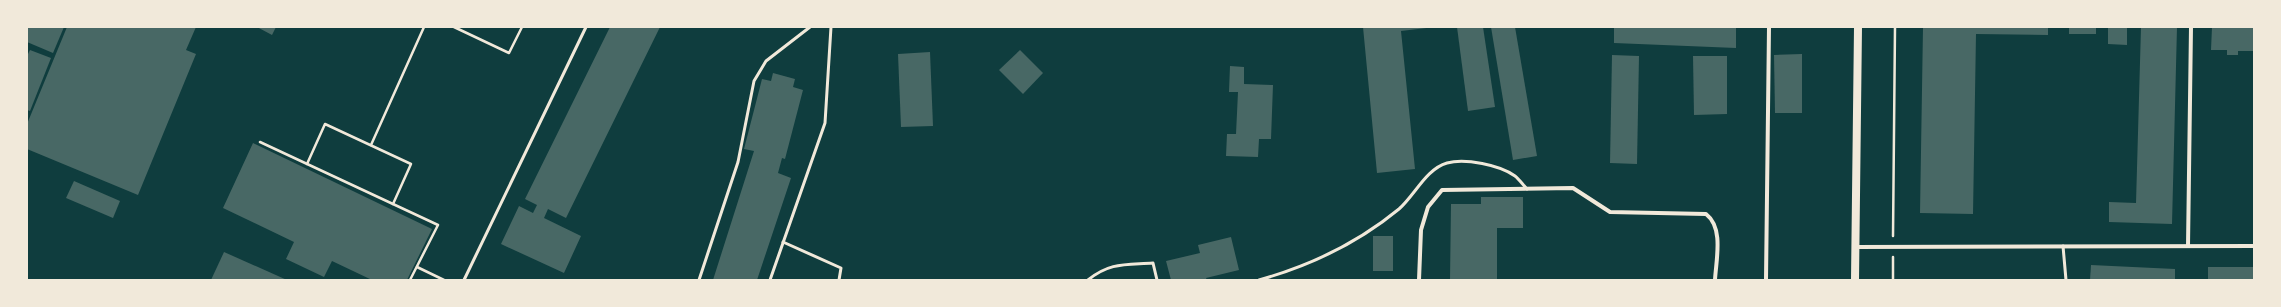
<svg xmlns="http://www.w3.org/2000/svg" width="2281" height="307" font-family="'Source Sans 3',sans-serif">
	<style>
		.building { fill: #486865 }
		.lines { fill: none; stroke-linecap: round; stroke-linejoin: round }
		.path { stroke: #f1e9da; stroke-width: 2.5 }
		.service { stroke: #f1e9da; stroke-width: 3 }
		.minor { stroke: #f1e9da; stroke-width: 4 }
		.secondary { stroke: #f1e9da; stroke-width: 8 }
	</style>
	<rect width="100%" height="100%" fill="#0f3d3e"/>
	<!-- building -->
	<g class="building">
		<polygon points="27,27 64,27 53,53 27,42"/>
		<polygon points="67,27 196,27 186,50 196,54 138,195 27,149 27,124"/>
		<polygon points="257,27 276,27 272,35"/>
		<polygon points="610,27 660,27 566,218 548,209 544,218 581,236 564,273 501,244 519,206 533,213 537,205 525,199"/>
		<polygon points="1363,27 1435,27 1401,31 1415,169 1377,173"/>
		<polygon points="1457,27 1483,27 1495,107 1468,111"/>
		<polygon points="1491,27 1515,27 1537,156 1513,160"/>
		<polygon points="1614,27 1736,27 1736,48 1614,43"/>
		<polygon points="1923,27 2048,27 2048,35 1976,34 1973,214 1920,213"/>
		<rect x="2069" y="27" width="27" height="7"/>
		<polygon points="2108,27 2127,27 2127,45 2108,44"/>
		<polygon points="2141,27 2177,27 2172,224 2109,222 2109,202 2136,203"/>
		<polygon points="2212,27 2254,27 2254,51 2238,51 2238,55 2227,55 2227,50 2211,50"/>
		<polygon points="30,50 51,58 30,111 27,110 27,56"/>
		<polygon points="1020,50 1043,73 1023,94 999,70"/>
		<polygon points="930,52 933,126 901,127 898,54"/>
		<polygon points="1802,54 1802,113 1775,113 1774,55"/>
		<polygon points="1612,55 1639,56 1637,164 1610,163"/>
		<polygon points="1693,56 1727,56 1727,114 1694,115"/>
		<polygon points="1230,66 1244,67 1244,84 1273,85 1271,139 1259,139 1258,157 1226,156 1227,134 1236,134 1238,92 1229,92"/>
		<polygon points="773,73 795,79 793,87 803,90 785,159 782,158 778,173 791,178 757,280 713,280 754,151 744,149 762,79 771,81"/>
		<polygon points="253,143 432,229 407,280 372,280 332,261 324,277 286,259 294,242 223,208"/>
		<polygon points="74,181 120,201 113,218 66,198"/>
		<polygon points="1481,197 1523,197 1523,228 1497,228 1497,280 1450,280 1451,204 1481,204"/>
		<rect x="1373" y="236" width="20" height="35"/>
		<polygon points="1231,237 1239,270 1206,278 1207,280 1171,280 1166,261 1200,253 1198,245"/>
		<polygon points="224,252 287,280 211,280"/>
		<polygon points="2091,265 2175,269 2175,280 2090,280"/>
		<rect x="2208" y="267" width="46" height="13"/>
	</g>
	<g class="lines">
		<!-- path -->
		<g class="path">
			<polyline points="454,27 509,53 522,27"/>
			<polyline points="260,142 438,225 410,280"/>
			<polyline points="371,145 424,27"/>
			<polyline points="307,164 325,124 411,164 393,204"/>
			<polyline points="1893,236 1895,27"/>
			<polyline points="417,267 444,280"/>
			<polyline points="1893,280 1893,257"/>
		</g>
		<!-- service -->
		<g class="service">
			<polyline points="783,242 841,268 839,280"/>
			<polyline points="2063,246 2066,280"/>
			<polyline points="464,280 586,27"/>
			<polyline points="699,280 738,162 754,81 766,61 810,27"/>
			<polyline points="770,280 825,123 831,27"/>
			<path d="M1088,280C1110,262 1126,265 1153,263L1157,280"/>
			<path d="M1259,280C1309,266 1359,242 1399,209C1415,195 1426,169 1447,163C1465,158 1500,165 1515,176C1519,179 1523,185 1527,189"/>
		</g>
		<!-- minor -->
		<g class="minor">
			<polyline points="2188,246 2191,27"/>
			<polyline points="1855,247 2254,246"/>
			<path d="M1419,280L1421,230L1428,207L1442,190L1573,188L1610,212L1706,214C1724,228 1716,260 1715,280"/>
			<polyline points="1766,280 1769,27"/>
		</g>
		<!-- secondary -->
		<polyline class="secondary" points="1855,280 1858,27"/>
	</g>
	<!-- border -->
	<rect width="2281" height="307" fill="none" stroke="#f1e9da" stroke-width="56"/>
</svg>
